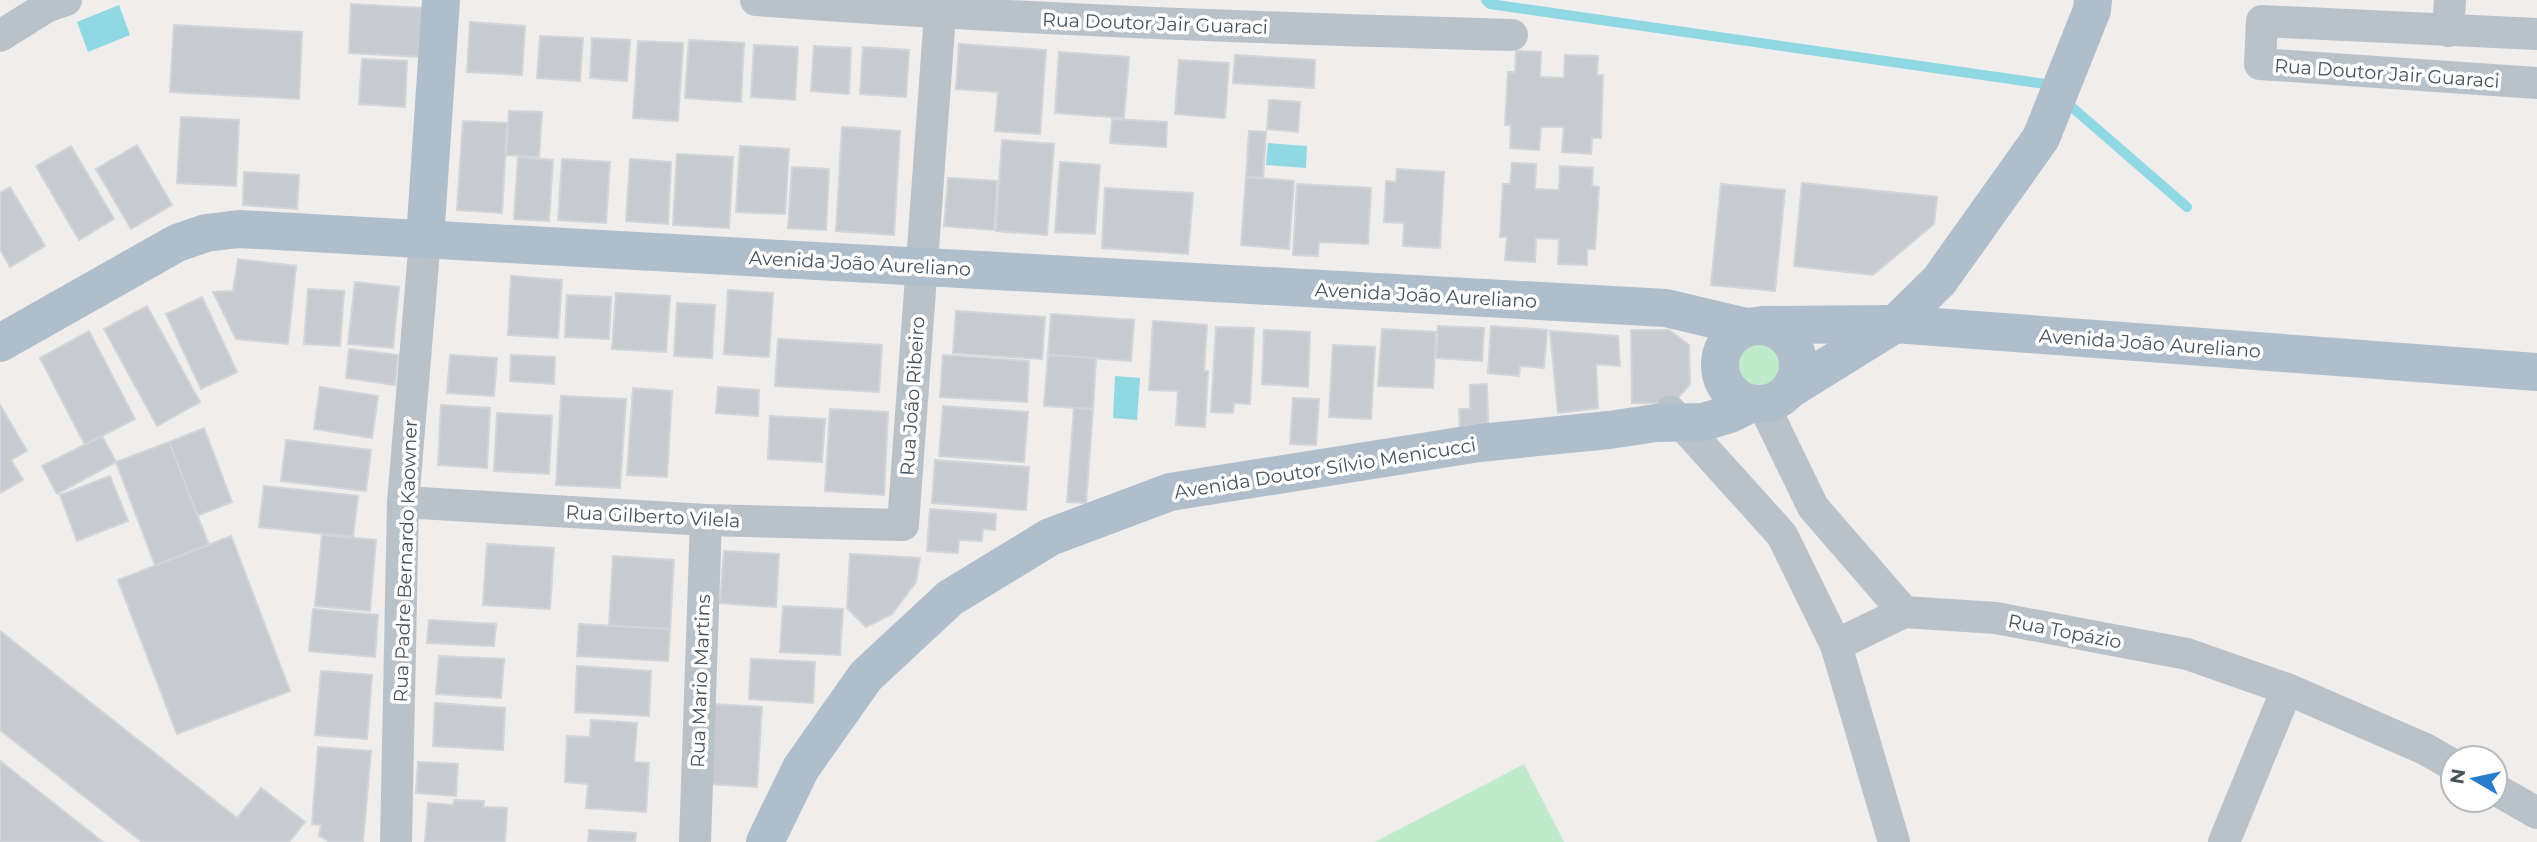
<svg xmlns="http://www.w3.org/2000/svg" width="2537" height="842" font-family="Montserrat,sans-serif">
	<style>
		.green { fill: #bfeacc }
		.water { fill: #90d8e3 }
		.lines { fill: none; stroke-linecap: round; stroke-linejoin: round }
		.stream { stroke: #90d8e3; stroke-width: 10 }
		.building { fill: #c7cbcf; stroke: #d1d4d8; stroke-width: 2 }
		.minor { stroke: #bac2c9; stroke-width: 32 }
		.major { stroke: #afbeca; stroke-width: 38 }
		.labels { text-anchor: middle; stroke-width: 7; stroke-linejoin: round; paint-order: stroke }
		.street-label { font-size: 19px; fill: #475259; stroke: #fff }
	</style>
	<rect width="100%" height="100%" fill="#f0eded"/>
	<!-- green -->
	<g class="green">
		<circle cx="1761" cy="366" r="24"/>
		<polygon points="1524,764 1564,842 1375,842"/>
	</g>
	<!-- water -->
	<g class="water">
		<polygon points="119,5 130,35 88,52 77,22"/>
		<polygon points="1268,143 1307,146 1306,168 1266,165"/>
		<polygon points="1115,376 1140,378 1137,420 1113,418"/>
	</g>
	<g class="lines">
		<!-- stream -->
		<g class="stream">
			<polyline points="1486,0 1490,4 2045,84 2052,90"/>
			<polyline points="2066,102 2187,207"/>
		</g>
	</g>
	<!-- building -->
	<g class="building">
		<polygon points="351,4 425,8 423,57 349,53"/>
		<polygon points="470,22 525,26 522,75 467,72"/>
		<polygon points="174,25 302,32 299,99 170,92"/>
		<polygon points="540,36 583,38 580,81 537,78"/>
		<polygon points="592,38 630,40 627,81 590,78"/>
		<polygon points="689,40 744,43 741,102 685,98"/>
		<polygon points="638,41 683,43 678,121 633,118"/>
		<polygon points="959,44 1046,50 1040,134 995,131 998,92 956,89"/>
		<polygon points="754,45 798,47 795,100 751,97"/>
		<polygon points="814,46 851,48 849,94 811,91"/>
		<polygon points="863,47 909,50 906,97 860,94"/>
		<polygon points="1516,51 1541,52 1540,77 1564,78 1565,55 1598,56 1597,75 1603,75 1601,138 1592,138 1591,154 1562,152 1564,127 1541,127 1539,150 1510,148 1511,125 1505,125 1508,72 1515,72"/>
		<polygon points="1059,52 1129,57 1124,118 1055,113"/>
		<polygon points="1235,55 1315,60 1314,88 1233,83"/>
		<polygon points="362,59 407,61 405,107 359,104"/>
		<polygon points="1179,60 1229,63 1225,118 1175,114"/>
		<polygon points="1269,100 1300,102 1298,132 1267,129"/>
		<polygon points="509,111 542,112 539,157 506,155"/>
		<polygon points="181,117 239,120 236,186 177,183"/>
		<polygon points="1112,119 1167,122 1166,147 1110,143"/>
		<polygon points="463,121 507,123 502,213 457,210"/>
		<polygon points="842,127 900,131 894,235 836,231"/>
		<polygon points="1249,131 1266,132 1263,178 1246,177"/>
		<polygon points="1002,140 1054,144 1047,235 996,231"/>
		<polygon points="137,145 172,205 131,229 96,169"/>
		<polygon points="71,146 114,219 79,240 36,166"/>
		<polygon points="740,146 789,149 785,214 736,212"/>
		<polygon points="677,154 733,157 729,228 673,225"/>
		<polygon points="518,157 553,160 549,221 514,219"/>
		<polygon points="562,159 610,162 606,223 558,220"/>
		<polygon points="630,159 671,162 668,224 626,221"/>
		<polygon points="1060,162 1100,165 1095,234 1055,232"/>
		<polygon points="1512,163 1536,164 1535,189 1559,190 1560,166 1593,168 1592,186 1599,187 1595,249 1587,249 1587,265 1558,264 1559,239 1536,238 1535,262 1505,260 1507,237 1500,237 1503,184 1510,184"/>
		<polygon points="792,167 829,169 826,230 788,228"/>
		<polygon points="1397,169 1444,172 1440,248 1403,246 1404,223 1384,222 1386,181 1396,182"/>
		<polygon points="244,172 299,175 297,209 243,205"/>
		<polygon points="1246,177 1294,181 1289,249 1241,245"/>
		<polygon points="948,178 997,181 994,230 944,226"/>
		<polygon points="1802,183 1937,197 1934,224 1873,275 1794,266"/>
		<polygon points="1297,184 1371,188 1368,244 1319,242 1318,256 1293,255"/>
		<polygon points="1721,184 1785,190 1775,291 1711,285"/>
		<polygon points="10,187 45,246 10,267 0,249 0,193"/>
		<polygon points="1105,188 1193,193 1188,254 1102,248"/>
		<polygon points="238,259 296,266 288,344 236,339 213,292 233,291"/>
		<polygon points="511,276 562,280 558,338 508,335"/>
		<polygon points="355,282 399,287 393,348 348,344"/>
		<polygon points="308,289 344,291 340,346 304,344"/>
		<polygon points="728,290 773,293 769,357 724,354"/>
		<polygon points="616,293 670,296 666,352 612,349"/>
		<polygon points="567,295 611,297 609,339 565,337"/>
		<polygon points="202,297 237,372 201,389 166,314"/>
		<polygon points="677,303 715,305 712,358 674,356"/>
		<polygon points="147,306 200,402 157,426 104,329"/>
		<polygon points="956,311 1045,317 1042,359 953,353"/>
		<polygon points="1051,314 1134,320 1131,361 1048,355"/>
		<polygon points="1153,321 1207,325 1204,371 1208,371 1205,427 1176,425 1178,391 1149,390"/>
		<polygon points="1438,326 1484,328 1482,361 1436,358"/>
		<polygon points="1491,326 1547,330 1544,368 1520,366 1519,376 1488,373"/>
		<polygon points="1216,327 1254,328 1250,404 1234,403 1233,413 1211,412"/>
		<polygon points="1382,329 1436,332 1433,388 1378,386"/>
		<polygon points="1264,330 1310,332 1308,387 1262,384"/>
		<polygon points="1631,330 1669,330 1689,345 1690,384 1674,403 1632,403"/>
		<polygon points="89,331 135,419 85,445 40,358"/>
		<polygon points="1550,331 1618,336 1620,366 1596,364 1598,408 1558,413"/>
		<polygon points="778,339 882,345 879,392 775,386"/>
		<polygon points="1333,345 1375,347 1371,419 1329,417"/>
		<polygon points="349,349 398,355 395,385 346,378"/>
		<polygon points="450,355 497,358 494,396 447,393"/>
		<polygon points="511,355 555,357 554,384 510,381"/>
		<polygon points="943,355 1029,361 1027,402 940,397"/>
		<polygon points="1048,355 1096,358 1093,409 1044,406"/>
		<polygon points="1487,384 1488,423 1460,427 1459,409 1470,409 1470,385"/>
		<polygon points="320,387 378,396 372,438 314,429"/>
		<polygon points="718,387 759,390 758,416 716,413"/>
		<polygon points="633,388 672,391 667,477 627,475"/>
		<polygon points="561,396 626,399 620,488 556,485"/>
		<polygon points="1293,398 1319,399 1316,445 1290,444"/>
		<polygon points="0,405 27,451 11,460 23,480 0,493"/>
		<polygon points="441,405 490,408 487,468 438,465"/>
		<polygon points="943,406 1028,412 1024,462 939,456"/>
		<polygon points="1074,408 1093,409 1086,503 1067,502"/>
		<polygon points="830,409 888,412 884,495 825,491"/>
		<polygon points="497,413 552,416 549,474 494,471"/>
		<polygon points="770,416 825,419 822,462 768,459"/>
		<polygon points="204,428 232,502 197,516 169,442"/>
		<polygon points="102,436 116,462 57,494 42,466"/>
		<polygon points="286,440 371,450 366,491 281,481"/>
		<polygon points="169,442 209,545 155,565 116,462"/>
		<polygon points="935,460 1029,467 1026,510 932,503"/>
		<polygon points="110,476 128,521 77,541 60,495"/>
		<polygon points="264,486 358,496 353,537 259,527"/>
		<polygon points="930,509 996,514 995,530 983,529 982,541 959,540 958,553 927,551"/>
		<polygon points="322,535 376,540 370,611 315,606"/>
		<polygon points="231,536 290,691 177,734 118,580"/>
		<polygon points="487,544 554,548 550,609 483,605"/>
		<polygon points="724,551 779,554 776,607 720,603"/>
		<polygon points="850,554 920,558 916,582 892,614 866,627 847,608"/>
		<polygon points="613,556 674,560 670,629 609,626"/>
		<polygon points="783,606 843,609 840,655 780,652"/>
		<polygon points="313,609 378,615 375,657 309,651"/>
		<polygon points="429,620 496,624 494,646 427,643"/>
		<polygon points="579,624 670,629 668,661 577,656"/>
		<polygon points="0,631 237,818 261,788 305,822 289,842 142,842 0,730"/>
		<polygon points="439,656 504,659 501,698 436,694"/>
		<polygon points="751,659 815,662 813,703 749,699"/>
		<polygon points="577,666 651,671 649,716 575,712"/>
		<polygon points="321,671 372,675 367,739 315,735"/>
		<polygon points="435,703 505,708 503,750 433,746"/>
		<polygon points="714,704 762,707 757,787 709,784"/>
		<polygon points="591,720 637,723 634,762 649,763 646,812 586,808 588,784 565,782 567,736 590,737"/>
		<polygon points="318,747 371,751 363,842 330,842 319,836 321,825 312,824"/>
		<polygon points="0,761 103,842 0,842"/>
		<polygon points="418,762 458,764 456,796 416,793"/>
		<polygon points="454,800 484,801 483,807 507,808 505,842 425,842 428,803 453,805"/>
		<polygon points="589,830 636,833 635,842 588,842"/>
	</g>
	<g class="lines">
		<!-- minor -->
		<g class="minor">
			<path d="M756,0C1008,19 1260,28 1512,35"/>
			<polyline points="2448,31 2450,0"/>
			<polyline points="2537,34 2262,21 2260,64 2537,83"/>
			<polyline points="0,36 48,6 66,0"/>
			<polyline points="1764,406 1813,507 1904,612 1996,618 2187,654 2287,689 2425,749 2453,765"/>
			<polyline points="1671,412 1782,535 1836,645 1894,842"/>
			<polyline points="403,502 706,520 903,525 941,0"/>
			<polyline points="1836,645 1904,612"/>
			<polyline points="2495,789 2537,813"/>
			<polyline points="396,842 403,502 425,239"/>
			<polyline points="695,842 706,520"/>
			<polyline points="2224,842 2287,689"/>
		</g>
		<!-- major -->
		<g class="major">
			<polyline points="425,239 441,0"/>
			<polyline points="1762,325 1895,324 2537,372"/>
			<circle cx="1759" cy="365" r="39"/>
			<polyline points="0,343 177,243 206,233 239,229 1666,308 1746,327"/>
			<polyline points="1792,388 1895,324 1939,281 2041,138 2092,10 2093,0"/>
			<polyline points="765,842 801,768 866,676 950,598 1050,537 1170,492 1479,443 1609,430 1656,423 1703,422 1730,414 1748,405"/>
		</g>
	</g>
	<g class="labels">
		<!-- street labels -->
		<g class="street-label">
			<text transform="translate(1155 23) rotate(2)" y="7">Rua Doutor Jair Guaraci</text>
			<text transform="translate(2387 73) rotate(4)" y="7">Rua Doutor Jair Guaraci</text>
			<text transform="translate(860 263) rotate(3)" y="7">Avenida João Aureliano</text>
			<text transform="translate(1426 295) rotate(3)" y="7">Avenida João Aureliano</text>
			<text transform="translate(2150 343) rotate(4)" y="7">Avenida João Aureliano</text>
			<text transform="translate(912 396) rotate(-86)" y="7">Rua João Ribeiro</text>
			<text transform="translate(1325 468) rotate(-9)" y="7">Avenida Doutor Sílvio Menicucci</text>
			<text transform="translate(653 516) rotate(3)" y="7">Rua Gilberto Vilela</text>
			<text transform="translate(405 561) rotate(-88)" y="7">Rua Padre Bernardo Kaowner</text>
			<text transform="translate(2065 631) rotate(11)" y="7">Rua Topázio</text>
			<text transform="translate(700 681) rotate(-88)" y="7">Rua Mario Martins</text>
		</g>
	</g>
	<!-- north arrow -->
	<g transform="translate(2474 779) rotate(279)"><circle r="33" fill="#ffffff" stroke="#b5babd" stroke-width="2"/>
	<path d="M0-5L12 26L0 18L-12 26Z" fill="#297dcd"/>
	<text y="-10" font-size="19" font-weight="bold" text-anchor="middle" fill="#475259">N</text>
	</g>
</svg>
